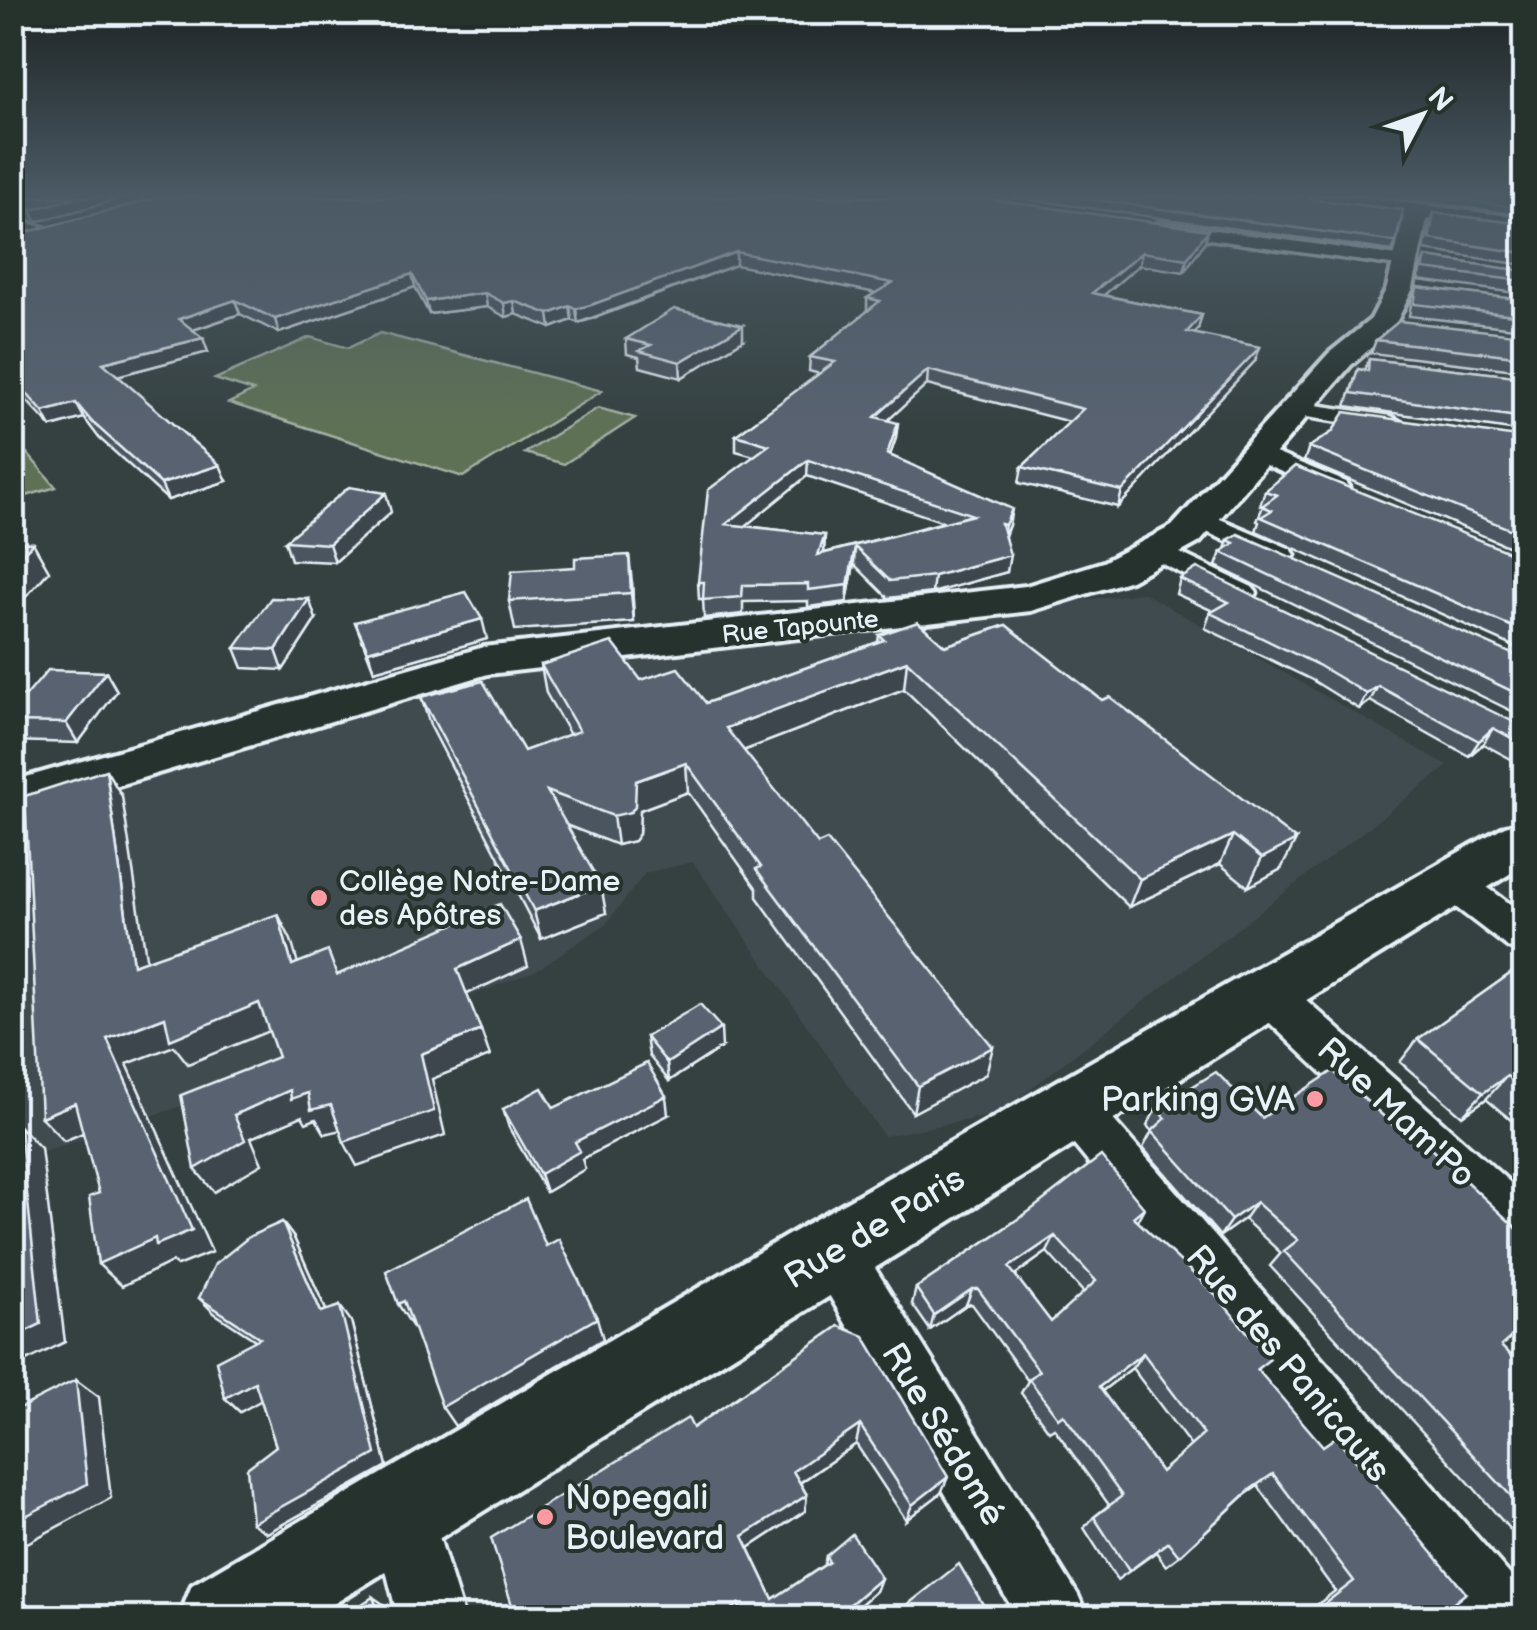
<svg xmlns="http://www.w3.org/2000/svg" width="1537" height="1630" font-family="'Balsamiq Sans',sans-serif">
	<style>
		.built { fill: #404b4f }
		.green { fill: #5f7154; stroke: #a4b1a6; stroke-width: 2.5 }
		.water { fill: #44656b; stroke: #869da3; stroke-width: 2.5 }
		.lines { fill: none; stroke-linecap: round; stroke-linejoin: round }
		.street-casing { stroke: #e8f1f8; stroke-width: 7 }
		.secondary-casing { stroke: #e8f1f8; stroke-width: 8 }
		.street { fill: #26332d; fill-rule: evenodd }
		.secondary { fill: #26332d; fill-rule: evenodd }
		.wall { fill: #4c5460; stroke: #e8f1f8; stroke-width: 2.5; fill-rule: evenodd }
		.shaded-wall { fill: #3e454e; stroke: #e8f1f8; stroke-width: 2.5 }
		.building { fill: #586270; stroke: #e8f1f8; stroke-width: 2.5; fill-rule: evenodd }
		.poi-dot { fill: #ff9aa2; stroke: #26332d; stroke-width: 4 }
		.labels { text-anchor: middle; stroke-width: 8; stroke-linejoin: round; paint-order: stroke }
		.far-street-label { font-size: 25px; fill: #e8f1f8; stroke: #26332d }
		.poi-label { font-size: 30px; fill: #e8f1f8; stroke: #26332d; text-anchor: start }
		.near-poi-label { font-size: 35px; fill: #e8f1f8; stroke: #26332d; text-anchor: end }
		.near-street-label { font-size: 35px; fill: #e8f1f8; stroke: #26332d }
	</style>
	<rect width="100%" height="100%" fill="#354141"/>
	<filter id="ink" filterUnits="userSpaceOnUse"><feTurbulence type="fractalNoise" baseFrequency=".01" numOctaves="2"/><feDisplacementMap in="SourceGraphic" scale="20" xChannelSelector="R" yChannelSelector="G"/><feConvolveMatrix kernelMatrix="1 2 1 2 8 2 1 2 1" color-interpolation-filters="sRGB"/></filter>
	<g filter="url(#ink)">
		<!-- built -->
		<polygon class="built" points="1144,593 1448,766 998,1114 884,1136 693,862 645,873 606,924 535,971 436,1009 329,1057 13,1162 13,812 489,668"/>
		<!-- green -->
		<g class="green">
			<polygon points="380,333 602,391 463,477 229,403 253,391 215,379 310,337 348,348"/>
			<polygon points="598,408 635,418 564,464 525,453"/>
			<polygon points="20,445 56,487 13,500 13,447"/>
		</g>
		<!-- water -->
		<polygon class="water" points="1357,197 1440,197 1524,208 1524,219"/>
		<g class="lines">
			<!-- street casing -->
			<g class="street-casing">
				<g id="street">
					<polygon points="12,219 46,228 48,232 40,237 12,229"/>
					<polygon points="1159,222 1405,257 1414,262 1405,267 1153,231 1151,227"/>
					<polygon points="1295,402 1391,416 1403,423 1391,430 1287,414 1283,409 1287,404"/>
					<polygon points="1256,445 1346,482 1350,487 1346,492 1328,492 1247,457 1244,452 1247,447"/>
					<polygon points="1201,511 1291,549 1295,555 1291,561 1271,561 1191,525 1188,519 1191,513"/>
					<polygon points="1159,543 1252,587 1257,593 1252,599 1232,599 1149,557 1145,551 1149,545"/>
					<polygon points="1455,870 1469,874 1524,914 1524,952 1509,948 1441,896 1435,885 1441,874"/>
					<polygon points="1269,976 1285,981 1524,1195 1524,1254 1506,1247 1253,1007 1247,994 1253,981"/>
					<polygon points="1073,1086 1090,1093 1524,1591 1524,1618 1461,1618 1056,1123 1049,1108 1056,1093"/>
					<polygon points="833,1224 852,1231 1078,1595 1088,1618 1018,1618 814,1269 807,1250 814,1231"/>
					<polygon points="402,1479 424,1488 464,1618 398,1618 371,1510 380,1488"/>
				</g>
			</g>
			<!-- secondary casing -->
			<g class="secondary-casing">
				<g id="secondary">
					<polygon points="1297,197 1361,197 1524,218 1524,232 1427,219 1413,288 1393,329 1351,365 1200,542 1131,580 1031,611 488,674 12,817 12,781 484,647 1026,586 1103,562 1172,526 1329,353 1371,319 1387,288 1404,216 1308,204"/>
					<polygon points="1524,821 1524,865 311,1618 179,1618 192,1585 807,1224 1505,826"/>
				</g>
			</g>
			<!-- street -->
			<use href="#street" class="street"/>
			<!-- secondary -->
			<use href="#secondary" class="secondary"/>
		</g>
		<!-- wall -->
		<g class="wall">
			<polygon points="12,197 127,197 36,222 12,216"/>
			<polygon points="1012,197 1308,197 1396,242 1392,251"/>
			<polygon points="1434,213 1524,224 1524,265 1424,250 1430,223"/>
			<path d="M1208,230L1205,242L1184,272L1139,265L1103,295L1202,315L1198,329L1195,333L1255,361L1118,507L1019,483L1022,467L1070,422L927,385L887,420L896,438L890,455L1009,525L1005,536L1007,572L932,593L888,598L854,564L847,602L808,607V601L743,602V614L704,618L703,599H699L698,582L754,456L736,451V435L820,374L809,371L810,357L867,312V298L876,293L736,265L592,319L578,323L572,320L551,328L516,314L506,317L487,307L429,314L415,287L279,333L240,314L193,330L208,352L117,376L227,481L168,500L99,438L84,418L51,427L27,401L19,404L12,397V236ZM807,476L944,522L824,553L825,535L745,526Z"/>
			<polygon points="1426,257 1524,271 1524,294 1418,280"/>
			<polygon points="1417,287 1524,300 1524,329 1409,316 1412,298"/>
			<polygon points="1524,335 1524,371 1371,353 1376,340"/>
			<polygon points="626,339 743,340 681,378 640,367 639,357 627,354"/>
			<polygon points="1369,359 1524,377 1524,432 1346,406 1358,369 1364,370"/>
			<polygon points="1524,438 1524,553 1304,461 1309,447"/>
			<polygon points="1265,491 1524,558 1524,651 1256,531 1259,522 1257,521 1263,506 1260,505"/>
			<polygon points="391,512 335,562 291,560 285,541"/>
			<polygon points="1228,540 1524,659 1524,717 1216,566 1221,552 1225,549"/>
			<polygon points="12,542 33,543 49,571 22,601 12,601"/>
			<polygon points="1180,579 1524,727 1524,766 1483,744 1469,756 1370,701 1359,709 1312,680 1205,628 1210,613 1213,611 1176,594"/>
			<polygon points="632,583 634,622 515,630 509,601"/>
			<polygon points="316,619 283,670 243,668 235,648"/>
			<polygon points="355,622 487,639 374,671"/>
			<polygon points="1006,625 1281,869 1248,887 1220,864 1129,907 904,689 743,751 986,1074 913,1113 757,897 757,889 688,792 640,810 639,834 634,841 617,845 566,825 606,913 541,939 430,725 421,697 524,751 570,735 546,693 541,665 641,680 706,703 878,642 879,635 945,646"/>
			<polygon points="106,672 117,691 78,743 12,741 12,698 26,696"/>
			<polygon points="1524,964 1524,1131 1486,1099 1462,1116 1400,1062 1418,1039"/>
			<polygon points="646,1037 722,1047 669,1081 649,1056"/>
			<polygon points="554,1108 668,1115 582,1159 585,1169 546,1192 509,1128 503,1109"/>
			<polygon points="1156,1109 1262,1118 1501,1346 1524,1382 1524,1546 1473,1487 1270,1266 1281,1253 1244,1219 1220,1236 1143,1148 1152,1131 1147,1126"/>
			<path d="M1144,1208L1137,1221L1459,1618H1300L1335,1591L1258,1486L1245,1495L1179,1556L1166,1566L1156,1552L1117,1580L1084,1528L1094,1517L1109,1505L1054,1428L1049,1431L1021,1393L1028,1381L972,1304L966,1305L930,1330L912,1304L916,1288L1027,1213ZM1047,1252L1084,1293L1051,1322L1015,1275ZM1132,1368L1191,1446L1161,1472L1102,1391Z"/>
			<polygon points="282,1222 294,1238 326,1310 351,1321 387,1466 267,1533 276,1446 261,1400 240,1412 225,1398 255,1340 214,1313 199,1298"/>
			<polygon points="839,1326 941,1493 906,1520 856,1444 800,1483 807,1495 805,1511 749,1548 773,1599 824,1565 826,1556 881,1578 876,1591 845,1618 741,1618 741,1616 738,1618 516,1618 693,1428"/>
			<polygon points="907,1605 991,1618 901,1618"/>
		</g>
		<!-- shaded-wall -->
		<g class="shaded-wall">
			<polygon points="78,197 127,197 36,222 31,210"/>
			<polygon points="1208,230 1205,242 1184,272 1187,259"/>
			<polygon points="736,252 736,265 578,323 576,309"/>
			<polygon points="1142,252 1139,265 1090,307 1092,293"/>
			<polygon points="412,274 415,287 279,333 275,319"/>
			<polygon points="485,293 487,307 429,314 426,301"/>
			<polygon points="235,300 240,314 184,333 179,319"/>
			<polygon points="514,301 516,314 506,317 504,303"/>
			<polygon points="570,306 572,320 551,328 549,314"/>
			<polygon points="1202,315 1198,329 1183,346 1187,332"/>
			<polygon points="743,325 743,340 681,378 680,362"/>
			<polygon points="203,338 208,352 109,378 103,363"/>
			<polygon points="1260,347 1255,361 1118,507 1122,491"/>
			<polygon points="928,370 927,385 874,433 875,417"/>
			<polygon points="20,386 27,401 19,404 12,388"/>
			<polygon points="76,403 84,418 51,427 43,412"/>
			<polygon points="898,423 896,438 885,470 887,454"/>
			<polygon points="808,460 807,476 727,541 726,524"/>
			<polygon points="220,465 227,481 168,500 161,484"/>
			<polygon points="386,493 391,512 335,562 329,544"/>
			<polygon points="1012,509 1009,525 1002,542 1005,525"/>
			<polygon points="825,535 824,551 818,571 818,555"/>
			<polygon points="33,543 49,571 22,601 12,585 12,564"/>
			<polygon points="855,547 854,564 847,602 848,585"/>
			<polygon points="629,555 632,583 634,622 631,593"/>
			<polygon points="1010,555 1007,572 932,593 934,576"/>
			<polygon points="309,599 316,619 283,670 276,650"/>
			<polygon points="482,619 487,639 374,671 368,651"/>
			<polygon points="907,661 904,689 727,757 726,728"/>
			<polygon points="106,672 117,691 78,743 66,723"/>
			<polygon points="1378,686 1370,701 1359,709 1367,694"/>
			<polygon points="1493,728 1483,744 1469,756 1479,741"/>
			<polygon points="686,763 688,792 640,810 639,834 634,841 617,845 613,816 636,781"/>
			<polygon points="106,770 122,796 151,991 133,965"/>
			<polygon points="1233,835 1220,864 1129,907 1140,879"/>
			<polygon points="1296,840 1281,869 1248,887 1262,858"/>
			<polygon points="601,885 606,913 541,939 534,911"/>
			<polygon points="278,914 291,940 306,991 292,965"/>
			<polygon points="521,940 528,966 465,995 457,969"/>
			<polygon points="259,1003 274,1029 188,1064 174,1046 127,1064 212,1252 177,1266 172,1262 122,1286 98,1264 107,1039 165,1017"/>
			<polygon points="721,1028 722,1047 669,1081 667,1063"/>
			<polygon points="481,1030 490,1056 432,1079 445,1135 357,1166 344,1142 421,1054"/>
			<polygon points="993,1047 986,1074 913,1113 918,1086"/>
			<polygon points="1507,1076 1486,1099 1462,1116 1483,1093"/>
			<polygon points="290,1090 308,1093 331,1105 345,1129 325,1134 316,1119 306,1123 302,1116 251,1138 262,1164 214,1192 195,1169 234,1115"/>
			<polygon points="666,1096 668,1115 582,1159 585,1169 546,1192 540,1174 575,1142"/>
			<polygon points="75,1103 97,1127 64,1141 41,1117"/>
			<polygon points="20,1127 41,1148 65,1342 12,1368"/>
			<polygon points="1256,1202 1244,1219 1220,1236 1231,1220"/>
			<polygon points="282,1222 294,1238 333,1326 321,1312"/>
			<polygon points="1055,1236 1047,1252 1002,1284 1009,1267"/>
			<polygon points="972,1289 966,1305 930,1330 934,1315"/>
			<polygon points="404,1301 418,1322 412,1326 398,1304"/>
			<polygon points="340,1306 351,1321 387,1466 267,1533 252,1523"/>
			<polygon points="597,1318 603,1339 455,1426 442,1407"/>
			<polygon points="1143,1353 1132,1368 1089,1401 1099,1387"/>
			<polygon points="76,1380 99,1397 111,1498 27,1543 12,1536 12,1523"/>
			<polygon points="255,1382 269,1396 240,1412 225,1398"/>
			<polygon points="860,1425 856,1444 792,1488 793,1471"/>
			<polygon points="948,1477 941,1493 906,1520 912,1505"/>
			<polygon points="807,1495 805,1511 744,1551 743,1536"/>
			<polygon points="881,1578 876,1591 845,1618 839,1618 841,1612"/>
			<polygon points="373,1597 392,1610 377,1608"/>
			<polygon points="739,1604 741,1616 738,1618 720,1618"/>
			<polygon points="402,1609 414,1618 404,1618"/>
		</g>
		<!-- building -->
		<g class="building">
			<polygon points="12,197 78,197 31,210 12,205"/>
			<path d="M160,197H973L1208,230L1187,259L1142,252L1092,293L1202,315L1187,332L1260,347L1122,491L1022,467L1083,409L928,370L875,417L898,423L887,454L1012,509L1005,525L1001,524L1010,555L934,576L890,581L855,547L848,585L808,590V584L743,585L742,597L703,600L704,582H698L708,490L769,445L736,435L835,362L810,357L880,301L867,298L892,283L736,252L591,305L576,309L570,306L549,314L514,301L504,303L485,293L426,301L412,274L275,319L235,300L179,319L203,338L103,363L220,465L161,484L92,422L76,403L43,412L20,386L12,388V236ZM808,460L973,515L818,555L825,535L726,524Z"/>
			<polygon points="1076,197 1308,197 1310,199 1403,210 1396,242"/>
			<polygon points="1434,213 1524,224 1524,253 1429,239"/>
			<polygon points="1426,257 1524,271 1524,281 1423,269"/>
			<polygon points="1417,287 1524,300 1524,316 1414,304"/>
			<polygon points="674,309 743,325 680,362 639,351 651,345 626,339"/>
			<polygon points="1399,321 1524,335 1524,357 1376,340"/>
			<polygon points="1369,359 1524,377 1524,418 1351,393 1358,369 1368,371"/>
			<polygon points="1345,412 1524,438 1524,535 1309,447 1332,432"/>
			<polygon points="1295,466 1524,558 1524,632 1261,517 1272,510 1262,506 1277,495 1265,491"/>
			<polygon points="349,487 386,493 329,544 285,541"/>
			<polygon points="1238,534 1524,659 1524,697 1221,552 1234,543 1228,540"/>
			<polygon points="12,542 33,543 12,564"/>
			<polygon points="629,555 631,593 509,601 512,571 575,567 575,558"/>
			<polygon points="1197,568 1524,727 1524,745 1493,728 1479,741 1378,686 1367,694 1318,665 1210,613 1229,602 1180,579"/>
			<polygon points="466,592 482,619 368,651 355,622"/>
			<polygon points="271,598 309,599 276,650 235,648"/>
			<polygon points="918,622 945,646 1006,625 1102,700 1110,697 1296,840 1262,858 1233,835 1140,879 907,661 726,728 818,844 827,840 993,1047 918,1086 756,869 761,867 686,763 636,781 635,806 631,812 613,816 547,791 601,885 534,911 421,697 483,681 524,751 579,731 541,665 612,642 641,680 678,668 706,703 884,640 879,635"/>
			<polygon points="48,670 106,672 66,723 12,722 12,698 14,696 26,696"/>
			<polygon points="106,770 133,965 278,914 292,965 328,951 337,975 500,904 521,940 457,969 481,1030 421,1054 434,1111 344,1142 331,1105 311,1110 308,1093 291,1099 290,1090 234,1115 245,1140 195,1169 181,1095 278,1057 259,1003 170,1040 165,1017 107,1039 192,1230 156,1245 155,1238 98,1264 89,1197 99,1193 75,1103 41,1117 25,796"/>
			<polygon points="1524,964 1524,1089 1507,1076 1483,1093 1418,1039"/>
			<polygon points="700,1004 721,1028 667,1063 646,1037"/>
			<polygon points="647,1063 666,1096 575,1142 580,1151 540,1174 503,1109 542,1088 554,1108"/>
			<polygon points="1333,1071 1409,1139 1415,1134 1524,1235 1524,1326 1501,1346 1524,1369 1524,1510 1284,1251 1298,1240 1256,1202 1231,1220 1152,1131 1166,1118 1156,1109 1216,1072 1262,1118"/>
			<polygon points="20,1127 41,1324 12,1338 12,1130"/>
			<path d="M1101,1156L1144,1208L1133,1217L1215,1294L1270,1359L1257,1369L1323,1446L1336,1437L1466,1593L1450,1606L1459,1618H1306L1354,1581L1273,1474L1251,1489L1179,1556L1168,1542L1129,1571L1094,1517L1122,1496L1063,1414L1058,1418L1029,1379L1039,1371L978,1289H972L934,1315L916,1288L1027,1213ZM1055,1236L1096,1281L1051,1322L1009,1267ZM1143,1353L1204,1434L1161,1472L1099,1387Z"/>
			<polygon points="526,1199 546,1246 559,1239 597,1318 442,1407 404,1301 398,1304 386,1271"/>
			<polygon points="282,1222 321,1312 340,1306 376,1454 252,1523 247,1468 276,1446 255,1382 225,1398 216,1361 260,1338 199,1298 215,1264 250,1236"/>
			<polygon points="839,1326 864,1336 948,1477 912,1505 860,1425 793,1471 807,1495 743,1536 773,1599 829,1562 826,1556 852,1534 881,1578 841,1612 843,1618 745,1618 739,1604 720,1618 516,1618 491,1538 688,1418 693,1428"/>
			<polygon points="76,1380 87,1484 12,1523 12,1412"/>
			<polygon points="959,1564 991,1618 914,1618 907,1605"/>
			<polygon points="373,1597 377,1608 402,1609 404,1618 340,1618"/>
		</g>
	</g>
	<!-- sky -->
	<linearGradient id="sky" x2="0" y2="1"><stop stop-color="#1d2424"/><stop offset="0.46" stop-color="#4b5a65"/><stop offset="1" stop-color="#4b5a65" stop-opacity="0"/></linearGradient>
	<rect width="1537" height="425" fill="url(#sky)"/>
	<!-- markers -->
	<g class="poi-dot">
		<circle cx="319" cy="898" r="10"/>
		<circle cx="1315" cy="1099" r="10"/>
		<circle cx="545" cy="1517" r="10"/>
	</g>
	<g class="labels">
		<!-- far-street labels -->
		<g class="far-street-label">
			<text transform="translate(800 626) rotate(-6)" y="9">Rue Tapounte</text>
		</g>
		<!-- poi labels -->
		<g class="poi-label">
			<text x="339" y="891">Collège Notre-Dame<tspan x="339" dy="34">des Apôtres</tspan></text>
		</g>
		<!-- near-poi labels -->
		<g class="near-poi-label">
			<text x="1295" y="1111">Parking GVA</text>
			<text x="565" y="1509" text-anchor="start">Nopegali<tspan x="565" dy="40">Boulevard</tspan></text>
		</g>
		<!-- near-street labels -->
		<g class="near-street-label">
			<text transform="translate(1397 1112) rotate(43)" y="12">Rue Mam'Po</text>
			<text transform="translate(874 1227) rotate(-31)" y="12">Rue de Paris</text>
			<text transform="translate(1289 1363) rotate(50)" y="12">Rue des Panicauts</text>
			<text transform="translate(944 1434) rotate(59)" y="12">Rue Sédomé</text>
		</g>
	</g>
	<!-- margin -->
	<rect width="1537" height="1630" fill="none" stroke="#26332d" stroke-width="50"/>
	<rect x="25" y="25" width="1487" height="1580" fill="none" stroke="#e8f1f8" stroke-width="4" filter="url(#ink)"/>
	<!-- north arrow -->
	<g transform="translate(1422 115) rotate(49)" stroke="#26332d" stroke-width="8" paint-order="stroke">
	<path d="M0-8L18 38L0 25L-18 38Z" fill="#e8f1f8"/>
	<text y="-15" font-size="28" font-weight="bold" text-anchor="middle" fill="#e8f1f8">N</text>
	</g>
</svg>
